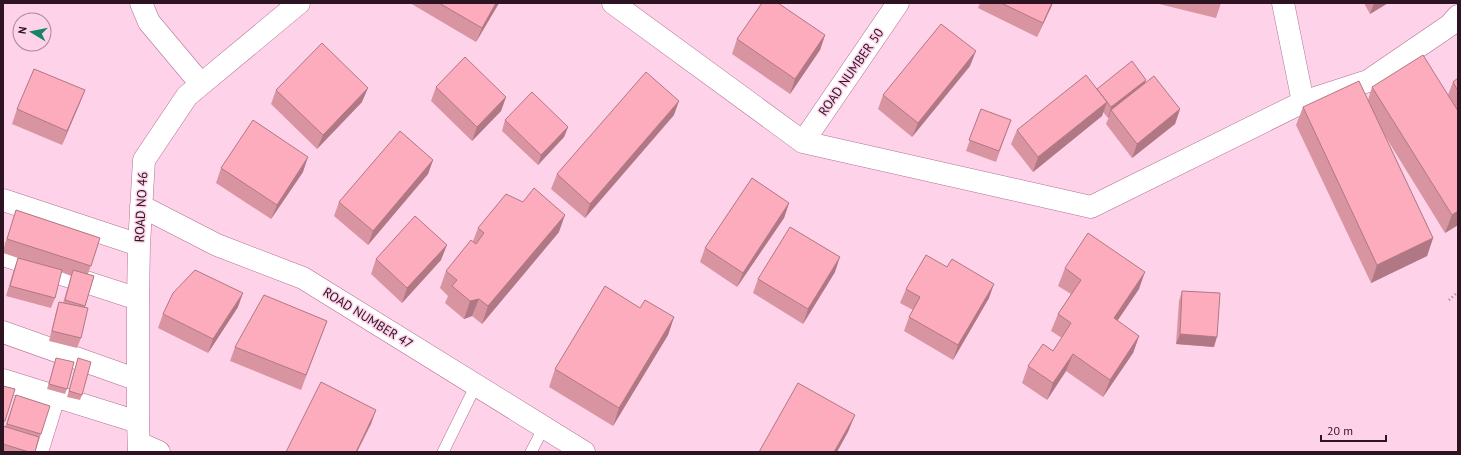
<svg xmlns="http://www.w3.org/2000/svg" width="1461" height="455" font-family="'PT Sans',sans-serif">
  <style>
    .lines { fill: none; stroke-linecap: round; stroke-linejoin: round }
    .service-casing { stroke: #b27094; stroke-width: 12 }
    .minor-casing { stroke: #b27094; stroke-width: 23 }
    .path { stroke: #9e7a8d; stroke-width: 2.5; stroke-dasharray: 1 3; stroke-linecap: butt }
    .service { stroke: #fff; stroke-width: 11 }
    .minor { stroke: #fff; stroke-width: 22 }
    .wall { fill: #d994a2 }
    .shaded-wall { fill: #b07884 }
    .building { fill: #fcacbc; stroke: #b07884 }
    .labels { text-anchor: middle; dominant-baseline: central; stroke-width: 3; stroke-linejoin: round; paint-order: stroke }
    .street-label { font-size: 13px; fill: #2e1423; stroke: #fed2e9 }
  </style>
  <rect width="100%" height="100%" fill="#fed2e9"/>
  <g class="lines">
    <!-- service casing -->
    <g class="service-casing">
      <path id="service" d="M443 452 476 385
        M531 452 544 427"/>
    </g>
    <!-- minor casing -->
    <g class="minor-casing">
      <path id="minor" d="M141 3 149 22 201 84
        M613 3 803 142 1091 207 1303 102 1368 81 1450 25 1458 16
        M1283 3 1303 102
        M803 142 898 3
        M3 200 139 245
        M141 206 217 245 303 278 584 452
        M3 255 138 299
        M3 332 138 380
        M3 380 138 422
        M139 443 159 452
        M37 452 54 397
        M139 452 138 422V299L139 245 144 160 187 96 299 3"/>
    </g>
    <!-- path -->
    <path class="path" d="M1449 300 1458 292"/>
    <!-- service -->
    <use href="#service" class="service"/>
    <!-- minor -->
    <use href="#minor" class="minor"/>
  </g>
  <!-- wall -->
  <path class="wall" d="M410 3H499L476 42Z
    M980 3H1053L1037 37 978 8Z
    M1155 3H1221L1216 18Z
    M1364 3H1388L1370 14Z
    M825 35 820 50 790 94 732 54 737 39Z
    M970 66 912 137 878 109 883 95Z
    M1458 78V225L1445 233 1382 131 1433 238 1427 256 1371 283 1296 125 1303 107 1368 100 1372 87 1448 95 1453 82Z
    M1145 83 1180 109 1175 124 1132 158 1106 124 1109 117 1108 118 1103 112 1102 116 1033 172 1011 144 1017 130 1097 89Z
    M436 87 506 97 501 111 472 141 431 101Z
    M85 90 79 105 62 145 12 124 17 109Z
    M276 90 362 102 317 149 271 104Z
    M981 109 1011 120 996 162 966 151Z
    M674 115 585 218 551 189 557 174Z
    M505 120 568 127 564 137 538 165 502 131Z
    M433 160 428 174 368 245 334 216 339 202Z
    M221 168 303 172 271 219 216 183Z
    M789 203 784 218 737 287 700 262 705 248Z
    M16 210 100 238 88 274 94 276 85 307 81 338 77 348 49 341 56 312 59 302 63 303 71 276 61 272 55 298 51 308 6 296 14 269 18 258 24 260 3 253V250Z
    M478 228 559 232 482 324 472 316 464 319 445 303 448 296 440 288 446 271 473 241Z
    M376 259 441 260 402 303 371 274Z
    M947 267 989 298 953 360 904 331 909 317 913 310 900 303 906 289Z
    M1065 268 1139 289 1117 321 1139 336 1133 353 1103 397 1066 371 1047 400 1022 383 1028 366 1053 351 1062 338 1051 331 1058 314 1071 294 1058 286Z
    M835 272 803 324 753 293 758 279Z
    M1182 291 1214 347 1176 344 1179 301Z
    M238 307 208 353 158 328 163 314Z
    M640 308 674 317 668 335 613 426 549 387 555 369Z
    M327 321 301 390 230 361 235 347Z
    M56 358 67 389 65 394 47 389Z
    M78 358 82 395 80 400 67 397Z
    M3 386 15 389 3 426 5 427 16 395 41 434 35 452H3Z"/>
  <!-- shaded-wall -->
  <path class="shaded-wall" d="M496 3H499L476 42 482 28Z
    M1052 3H1053L1037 37 1043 23Z
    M1374 3H1388L1370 14Z
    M825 35 820 50 790 94 795 79Z
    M976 51 970 66 912 137 918 123Z
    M1146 80 1143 90 1111 110 1109 117 1108 118 1111 107Z
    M368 88 362 102 317 149 323 135Z
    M85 90 79 105 62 145 67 131Z
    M506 97 501 111 472 141 477 127Z
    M679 101 674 115 585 218 590 204Z
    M1107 102 1102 116 1033 172 1038 157Z
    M1180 109 1175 124 1132 158 1137 144Z
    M568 127 564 137 538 165 541 155Z
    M308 157 303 172 271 219 277 205Z
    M433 160 428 174 368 245 373 231Z
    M789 203 784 218 737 287 743 273Z
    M1458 211V225L1445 233 1452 215Z
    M565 215 559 232 482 324 488 306Z
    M1433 238 1427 256 1371 283 1377 265Z
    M447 245 441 260 402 303 407 288Z
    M840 257 835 272 803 324 808 309Z
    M1145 272 1139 289 1107 336 1114 318Z
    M994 284 989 298 953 360 958 345Z
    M243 293 238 307 208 353 213 339Z
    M479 299 472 316 464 319 470 301Z
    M674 317 668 335 613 426 619 408Z
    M1180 334 1217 337 1214 347 1176 344Z
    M1139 336 1133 353 1103 397 1110 380Z
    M1073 354 1066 371 1047 400 1053 383Z
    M376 410 371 424 357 452H356Z
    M855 415 848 432 837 452H834Z"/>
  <!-- building -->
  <path class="building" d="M439 3H496L482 28Z
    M762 3H778L825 35 795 79 737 39Z
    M1001 3H1052L1043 23Z
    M941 24 976 51 918 123 883 95Z
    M322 43 368 88 323 135 276 90Z
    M1423 55 1458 111V211L1452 215 1372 87Z
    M465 57 506 97 477 127 436 87Z
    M1132 61 1146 80 1111 107 1097 89Z
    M34 69 85 90 67 131 17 109Z
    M646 72 679 101 590 204 557 174Z
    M1086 75 1107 102 1038 157 1017 130Z
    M1154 76 1180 109 1137 144 1111 110Z
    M1458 78V91L1453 82Z
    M1359 81 1433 238 1377 265 1303 107Z
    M532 92 568 127 541 155 505 120Z
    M981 109 1011 120 999 151 969 140Z
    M253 120 308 157 277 205 221 168Z
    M400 131 433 160 373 231 339 202Z
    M752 178 789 203 743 273 705 248Z
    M534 188 565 215 488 306 479 299 470 301 452 286 457 280 446 271 471 240 476 244 484 233 478 228 506 194 523 202Z
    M16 210 100 238 91 266 7 239Z
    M415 216 447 245 407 288 376 259Z
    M790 227 840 257 808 309 758 279Z
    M1088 233 1145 272 1114 318 1139 336 1110 380 1073 354 1053 383 1028 366 1043 344 1053 351 1071 323 1058 314 1081 280 1065 268Z
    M926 255 947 267 952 259 994 284 958 345 909 317 920 297 906 289Z
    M18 258 62 270 55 298 10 286Z
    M73 270 94 276 85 306 65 300Z
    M195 270 243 293 213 339 163 314 173 293Z
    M605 286 640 308 645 300 674 317 619 408 555 369Z
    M1182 291 1220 293 1217 337 1180 334Z
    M264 295 327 321 306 375 235 347Z
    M59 302 88 308 81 338 52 331Z
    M56 358 74 362 67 389 49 384Z
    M78 358 91 362 82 395 69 391Z
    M321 382 376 410 356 452H286Z
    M798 383 855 415 834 452H759Z
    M3 386 15 389 5 421H3Z
    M16 395 50 406 41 434 7 424Z
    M3 426 39 437 35 452H29L3 444Z"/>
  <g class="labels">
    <!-- street labels -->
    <g class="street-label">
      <text transform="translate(851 72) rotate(-55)">ROAD NUMBER 50</text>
      <text transform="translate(141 207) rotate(-87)">ROAD NO 46</text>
      <text transform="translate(368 318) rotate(32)">ROAD NUMBER 47</text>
    </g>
  </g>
  <!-- border -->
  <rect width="1461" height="455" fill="none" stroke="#2e1423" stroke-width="8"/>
  <!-- north arrow -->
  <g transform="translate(32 32) rotate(280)"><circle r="19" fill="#fed2e9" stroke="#ab869a"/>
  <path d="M0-3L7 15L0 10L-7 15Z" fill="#168563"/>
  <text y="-6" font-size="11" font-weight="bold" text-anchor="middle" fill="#2e1423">N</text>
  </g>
  <!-- scale -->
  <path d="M1321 435v6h65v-6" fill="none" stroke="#2e1423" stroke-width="2"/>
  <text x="1327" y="435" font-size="12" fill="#2e1423" stroke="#fed2e9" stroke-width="3" paint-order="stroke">20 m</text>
</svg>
